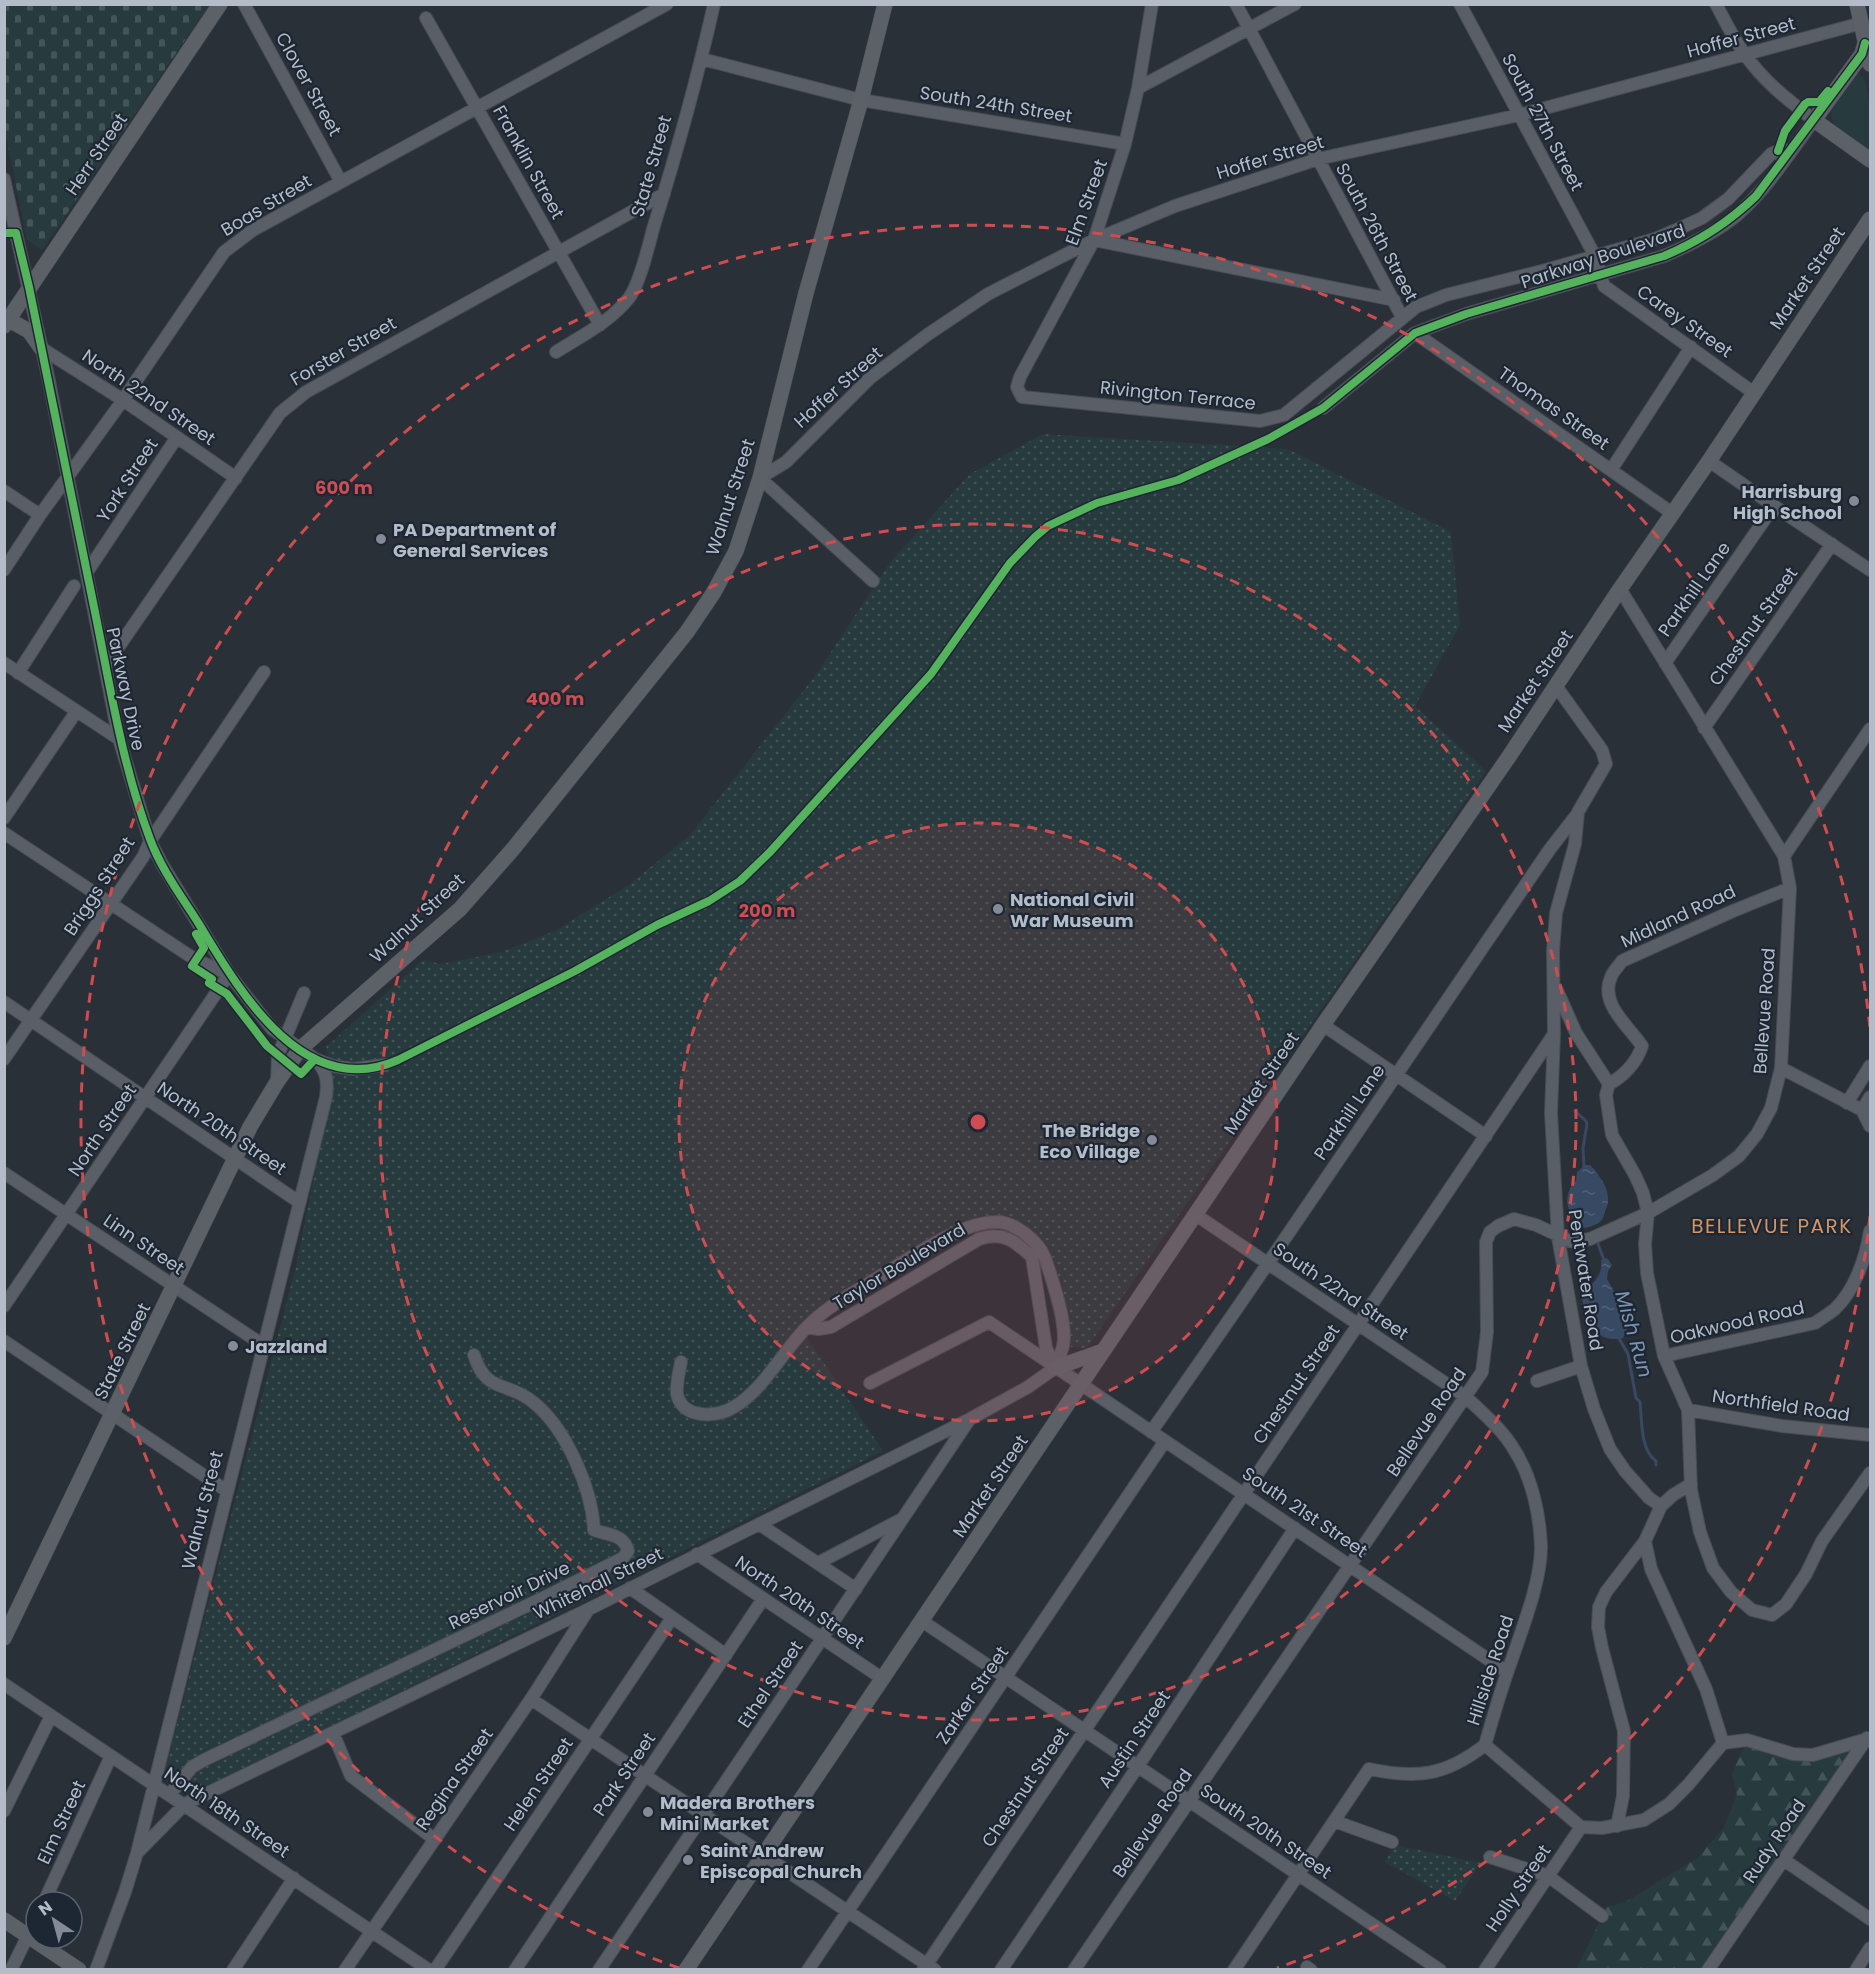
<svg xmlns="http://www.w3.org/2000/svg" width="1875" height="1974" font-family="Poppins,sans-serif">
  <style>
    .green { fill: #273a3e }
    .forest { fill: url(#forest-firs) }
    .cemetery { fill: url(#cemetery-stones) }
    .park { fill: url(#park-dots) }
    .water { fill: url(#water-ripples) }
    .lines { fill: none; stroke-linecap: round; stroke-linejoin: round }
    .stream { stroke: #384963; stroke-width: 3 }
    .minor-casing { stroke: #484c53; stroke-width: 14 }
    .major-casing { stroke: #484c55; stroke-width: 16 }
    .minor { stroke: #5a5e66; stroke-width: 12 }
    .major { stroke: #5c6168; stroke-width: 15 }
    .cycleway-casing { stroke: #1d2633; stroke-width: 11 }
    .cycleway { stroke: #56b35d; stroke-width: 8 }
    .ring { fill: none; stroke: #ce4d50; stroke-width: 3; stroke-dasharray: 10 8 }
    .poi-dot { fill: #848b96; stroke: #1d2633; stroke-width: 2 }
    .labels { text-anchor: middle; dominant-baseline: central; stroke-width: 4.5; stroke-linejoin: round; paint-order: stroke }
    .street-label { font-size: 18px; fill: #b4bcc9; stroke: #1d2633 }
    .poi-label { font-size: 18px; font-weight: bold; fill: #b4bcc9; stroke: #1d2633; text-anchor: start }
    .neighbourhood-label { font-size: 20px; letter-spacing: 1.5px; fill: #d59563; stroke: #1d2633 }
    .water-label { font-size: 20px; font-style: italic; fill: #7c92b1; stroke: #1d2633 }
    .centre { fill: #ce4d50; stroke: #1d2633; stroke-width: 3 }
    .ring-label { font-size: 18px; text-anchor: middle; font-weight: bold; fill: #ce4d50; stroke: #1d2633; stroke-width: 4.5; stroke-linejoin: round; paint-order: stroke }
  </style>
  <defs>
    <pattern id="forest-firs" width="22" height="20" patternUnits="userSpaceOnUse" patternTransform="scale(1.5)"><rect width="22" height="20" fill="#273a3e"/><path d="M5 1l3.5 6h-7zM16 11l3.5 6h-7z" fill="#445559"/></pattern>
    <pattern id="cemetery-stones" width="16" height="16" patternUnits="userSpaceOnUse" patternTransform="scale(1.5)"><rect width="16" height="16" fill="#273a3e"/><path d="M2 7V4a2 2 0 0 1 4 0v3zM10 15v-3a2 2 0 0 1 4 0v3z" fill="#445559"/></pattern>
    <pattern id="park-dots" width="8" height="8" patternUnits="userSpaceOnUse" patternTransform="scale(1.5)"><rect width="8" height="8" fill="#273a3e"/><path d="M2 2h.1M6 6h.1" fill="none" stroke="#445559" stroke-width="1.8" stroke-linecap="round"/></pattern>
    <pattern id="water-ripples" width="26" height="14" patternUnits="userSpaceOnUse" patternTransform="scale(1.5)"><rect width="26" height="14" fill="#384963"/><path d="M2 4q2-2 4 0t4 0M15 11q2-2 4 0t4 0" fill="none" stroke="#526178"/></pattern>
  </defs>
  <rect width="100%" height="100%" fill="#2a3038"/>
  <!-- green -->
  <path class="green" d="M1858 74 1865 79 1870 105V151C1855 141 1828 130 1831 107L1851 77Z"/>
  <!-- forest -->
  <path class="forest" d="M1867 1739 1705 1969 1576 1970 1602 1916 1594 1910 1625 1902 1696 1859 1723 1829 1737 1795 1732 1774 1747 1740 1793 1754Z"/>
  <!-- cemetery -->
  <path class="cemetery" d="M4 5H209L42 250 27 240 5 131Z"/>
  <!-- park -->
  <path class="park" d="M1043 434 1288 449 1451 532 1460 625 1415 706 1486 771 1087 1348 1071 1347 1054 1260 1043 1242 1027 1227 995 1217 977 1218 956 1225 931 1238 845 1289 804 1333 883 1451 207 1788 190 1795 163 1778 297 1262 333 1080 326 1047 423 960 441 964 502 952 557 930 630 884 690 835 815 676 891 561 970 474Z
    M1395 1845 1481 1863 1455 1901 1385 1862Z"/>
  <!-- water -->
  <path class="water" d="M1585 1165H1590C1601 1176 1613 1194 1606 1209 1604 1214 1604 1218 1600 1222 1596 1225 1591 1226 1586 1228 1568 1221 1560 1195 1576 1181L1577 1172Z
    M1607 1258 1612 1265 1608 1271 1607 1279 1619 1300 1627 1329 1623 1338C1595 1344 1586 1321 1582 1298 1591 1281 1603 1279 1601 1260Z"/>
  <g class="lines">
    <!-- stream -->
    <path class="stream" d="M1575 1111 1586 1121 1587 1124 1583 1148 1584 1167
      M1598 1244 1604 1260
      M1617 1335 1628 1354 1636 1398 1640 1402C1642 1419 1640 1450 1656 1461V1465"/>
    <!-- minor casing -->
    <g class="minor-casing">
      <path id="minor" d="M244 4 341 182
        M1152 4 1138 88 1125 144 1094 240 1020 377 1017 387 1022 397 1260 421 1284 415 1416 307 1446 295 1542 271 1655 239 1676 230 1702 218 1728 199 1771 154 1778 151 1791 150
        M1236 4 1402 317
        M1460 4 1595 256 1604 286 1754 393
        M426 18 600 325
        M702 59 861 100 1125 144
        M1138 88 1295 4
        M4 179 49 381 119 739 150 841 163 866 229 974 272 1029 315 1059 333 1066 353 1069 384 1065
        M1094 240 1394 300
        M1415 333 1672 513
        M41 348 123 400 236 478
        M556 352C581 336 610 322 629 298 640 283 648 248 653 229 676 155 697 80 714 4
        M1323 408 1415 333 1466 314 1664 256C1690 245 1715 233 1737 215 1767 189 1790 152 1814 120 1789 101 1762 80 1744 53 1733 38 1725 21 1716 4
        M1709 461 1774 506 1870 570
        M1611 470 1691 347
        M4 491 40 515
        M4 570 40 515 123 400 224 252 253 230 667 4
        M87 572 177 437
        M873 581 760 478 786 462 870 378 927 335 988 294 1094 240 1175 206 1318 159 1519 115 1862 23
        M4 663 119 739
        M1665 663 1774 506
        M106 665 280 413 306 392 664 194
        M18 673 74 586
        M1556 686 1602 750 1606 764 1578 812 1575 844 1556 913 1553 951 1554 1034 1551 1113 1558 1237 1581 1366 1594 1409 1610 1449 1625 1471 1649 1498 1661 1506
        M1704 728 1832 544
        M4 818 76 712
        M4 833 196 960 229 974
        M1784 856 1870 729
        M1556 988 1576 1033 1609 1084 1606 1095 1612 1135 1635 1175 1643 1193 1648 1213 1645 1244 1647 1273 1664 1356 1688 1410 1691 1490 1700 1532 1713 1568 1731 1592 1752 1610 1772 1615 1786 1604 1806 1574 1822 1541 1870 1473
        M4 1002 299 1202
        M1323 1025 1486 1136
        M4 1059 143 857 150 841 264 672
        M1781 1068 1862 1110 1870 1126
        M277 1082 278 1055 304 993
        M1609 1084C1624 1076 1637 1062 1642 1046 1629 1026 1599 1004 1611 977 1613 971 1619 966 1622 961L1733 911 1790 888
        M1847 1103 1870 1066
        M1862 1110 1870 1097
        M4 1173 263 1345
        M1196 1215 1466 1397C1483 1413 1503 1430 1515 1451 1532 1478 1540 1515 1541 1547 1541 1582 1522 1629 1511 1662 1501 1689 1493 1717 1485 1745
        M4 1306 229 974
        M807 1327 818 1329 831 1327 979 1239C1003 1231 1015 1241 1032 1257L1046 1348 1055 1367
        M4 1341 227 1491
        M1664 1356 1815 1323C1822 1318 1829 1314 1835 1309 1855 1290 1866 1257 1870 1231
        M681 1362C679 1372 676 1384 677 1394 682 1419 717 1418 734 1407 764 1389 783 1351 807 1327 828 1305 857 1291 882 1275 912 1257 961 1222 996 1222 1014 1221 1039 1242 1045 1258 1052 1279 1068 1325 1063 1346 1061 1354 1058 1361 1055 1368
        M1537 1381 1581 1366
        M870 1383 989 1322 1507 1672
        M1688 1410 1782 1426 1870 1435
        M1151 1432C1287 1239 1417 1043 1550 849L1578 813
        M759 1524 856 1589
        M1645 1541 1651 1569 1706 1689 1723 1743
        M697 1554 883 1679
        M818 1563 902 1519
        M630 1588 726 1655
        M922 1621 1440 1970
        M4 1684 429 1970
        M531 1699 935 1970
        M333 1733 351 1776 434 1839
        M1485 1745 1581 1827 1602 1828 1644 1820 1669 1804 1688 1785 1723 1743 1747 1740 1793 1754 1813 1755 1867 1739 1870 1741
        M170 1794 192 1767 204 1760 541 1599 623 1558 628 1551C624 1534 608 1535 594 1530 592 1489 566 1428 533 1402 508 1381 486 1394 474 1355
        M4 1811 51 1716
        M1334 1821 1392 1842
        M1617 1826 1623 1796 1624 1731 1602 1648 1598 1627 1599 1607 1606 1592 1645 1541 1661 1506 1673 1495 1691 1484
        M137 1853 185 1804 589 1609 970 1419 1028 1387 1055 1368
        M1490 1857 1548 1876 1602 1916
        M1784 1860 1870 1919
        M44 1902 111 1756
        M1307 1967 1311 1970
        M11 1970 36 1919
        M96 1970 125 1892 137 1853 326 1097C328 1081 327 1072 316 1060
        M233 1970 294 1878
        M345 1970 531 1699 588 1610
        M435 1970 672 1618
        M515 1970 763 1599
        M599 1970 969 1420
        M808 1970 1165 1441
        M923 1970 1554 1034
        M1001 1970 1138 1766 1295 1528
        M1074 1970 1482 1372 1487 1332 1486 1242 1490 1232 1498 1226 1514 1219 1536 1225 1568 1240 1574 1242 1590 1239 1648 1213 1713 1175 1739 1156 1757 1134 1771 1108 1781 1068 1790 888 1784 856 1620 589
        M1234 1970 1369 1769C1417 1779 1445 1776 1485 1745
        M1485 1970 1581 1827
        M1708 1970 1867 1738
        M1856 1970 1870 1948"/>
    </g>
    <!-- major casing -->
    <g class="major-casing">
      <path id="major" d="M1857 4 1870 64
        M1865 43 1862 54 1814 120 1870 160
        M9 320 29 331 41 348
        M4 326 220 4
        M1055 1368 1103 1351
        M4 1638 250 1127 277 1082 300 1049 460 909 513 849 687 632 714 592 736 551 760 478 806 293 861 100 885 4
        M4 1920 79 1970
        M686 1970 1323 1025 1508 758 1620 589 1709 461 1870 219"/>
    </g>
    <!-- minor -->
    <use href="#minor" class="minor"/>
    <!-- major -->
    <use href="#major" class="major"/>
    <!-- cycleway casing -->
    <g class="cycleway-casing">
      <path id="cycleway" d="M1778 151 1785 131 1805 104 1808 102H1819L1828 91
        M7 233H16L29 287C51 397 73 507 96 617 111 692 123 767 150 839 161 869 182 897 199 924 239 990 303 1102 398 1060L575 971 657 925 709 901 740 881 770 852 931 674 1010 563 1035 537 1048 526 1097 503 1178 480 1268 439 1323 408 1415 333 1466 314 1664 256C1700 241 1728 223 1756 196L1853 66 1862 54 1865 43
        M196 934 204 948 192 966 212 979 209 983 227 994 267 1046 301 1074 315 1059"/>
    </g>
    <!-- cycleway -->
    <use href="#cycleway" class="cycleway"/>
  </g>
  <!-- distance rings -->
  <circle cx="978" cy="1122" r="299" fill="#ce4d50" fill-opacity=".12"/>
  <g class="ring">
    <circle cx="978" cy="1122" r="299"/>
    <circle cx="978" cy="1122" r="598"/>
    <path d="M1870 1216A897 897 0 0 1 1277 1968M679 1968A897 897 0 1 1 1870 1028"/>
  </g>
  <!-- markers -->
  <g class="poi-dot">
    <circle cx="1854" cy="501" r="6"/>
    <circle cx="381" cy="539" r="6"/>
    <circle cx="998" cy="909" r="6"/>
    <circle cx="1152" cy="1140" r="6"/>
    <circle cx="233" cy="1346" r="6"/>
    <circle cx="648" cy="1812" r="6"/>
    <circle cx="688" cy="1860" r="6"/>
  </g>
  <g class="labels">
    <!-- street labels -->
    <g class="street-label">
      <text transform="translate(1741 37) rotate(-15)">Hoffer Street</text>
      <text transform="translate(309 84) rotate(61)">Clover Street</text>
      <text transform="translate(996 104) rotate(9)">South 24th Street</text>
      <text transform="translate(1543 122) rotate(62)">South 27th Street</text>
      <text transform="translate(96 154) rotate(-56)">Herr Street</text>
      <text transform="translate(1270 157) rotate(-17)">Hoffer Street</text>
      <text transform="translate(529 162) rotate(61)">Franklin Street</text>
      <text transform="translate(651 166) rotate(-74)">State Street</text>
      <text transform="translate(1086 202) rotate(-70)">Elm Street</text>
      <text transform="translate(266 205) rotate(-31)">Boas Street</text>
      <text transform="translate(1377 232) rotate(62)">South 26th Street</text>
      <text transform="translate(1603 256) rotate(-18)">Parkway Boulevard</text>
      <text transform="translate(1807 278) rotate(-56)">Market Street</text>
      <text transform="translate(1685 321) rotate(35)">Carey Street</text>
      <text transform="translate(343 351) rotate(-30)">Forster Street</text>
      <text transform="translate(838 387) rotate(-42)">Hoffer Street</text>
      <text transform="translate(1178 395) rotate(6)">Rivington Terrace</text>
      <text transform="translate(149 397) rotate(34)">North 22nd Street</text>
      <text transform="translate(1554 408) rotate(35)">Thomas Street</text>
      <text transform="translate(127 480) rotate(-57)">York Street</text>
      <text transform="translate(730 497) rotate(-72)">Walnut Street</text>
      <text transform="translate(1694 589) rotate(-55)">Parkhill Lane</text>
      <text transform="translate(1753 626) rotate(-55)">Chestnut Street</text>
      <text transform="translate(1535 681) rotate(-56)">Market Street</text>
      <text transform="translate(126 689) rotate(78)">Parkway Drive</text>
      <text transform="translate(99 886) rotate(-57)">Briggs Street</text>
      <text transform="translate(1678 916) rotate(-25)">Midland Road</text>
      <text transform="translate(417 918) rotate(-43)">Walnut Street</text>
      <text transform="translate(1764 1011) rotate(-86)">Bellevue Road</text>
      <text transform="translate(1261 1083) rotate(-56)">Market Street</text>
      <text transform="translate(1349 1112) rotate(-56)">Parkhill Lane</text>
      <text transform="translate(222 1128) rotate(34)">North 20th Street</text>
      <text transform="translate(102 1130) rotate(-56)">North Street</text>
      <text transform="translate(144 1244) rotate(34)">Linn Street</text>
      <text transform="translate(899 1266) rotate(-31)">Taylor Boulevard</text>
      <text transform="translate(1586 1280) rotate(81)">Pentwater Road</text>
      <text transform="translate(1341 1291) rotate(34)">South 22nd Street</text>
      <text transform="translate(1737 1322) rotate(-13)">Oakwood Road</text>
      <text transform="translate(122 1351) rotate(-64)">State Street</text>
      <text transform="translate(1296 1384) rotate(-56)">Chestnut Street</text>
      <text transform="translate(1781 1405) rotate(8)">Northfield Road</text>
      <text transform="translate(1426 1422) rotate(-56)">Bellevue Road</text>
      <text transform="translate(990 1486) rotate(-56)">Market Street</text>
      <text transform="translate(202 1510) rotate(-76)">Walnut Street</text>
      <text transform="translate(1305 1512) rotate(34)">South 21st Street</text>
      <text transform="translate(598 1583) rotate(-26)">Whitehall Street</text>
      <text transform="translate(509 1595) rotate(-26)">Reservoir Drive</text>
      <text transform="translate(800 1602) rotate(34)">North 20th Street</text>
      <text transform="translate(1490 1670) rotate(-72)">Hillside Road</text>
      <text transform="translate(770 1684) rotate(-56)">Ethel Street</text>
      <text transform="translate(972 1695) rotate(-56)">Zarker Street</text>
      <text transform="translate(1134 1739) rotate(-56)">Austin Street</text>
      <text transform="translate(624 1774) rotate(-56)">Park Street</text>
      <text transform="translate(454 1779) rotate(-55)">Regina Street</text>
      <text transform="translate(538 1784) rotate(-56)">Helen Street</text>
      <text transform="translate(1025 1787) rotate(-56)">Chestnut Street</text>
      <text transform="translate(227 1812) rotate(34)">North 18th Street</text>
      <text transform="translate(61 1822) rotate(-65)">Elm Street</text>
      <text transform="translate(1152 1823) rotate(-56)">Bellevue Road</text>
      <text transform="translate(1266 1831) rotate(34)">South 20th Street</text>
      <text transform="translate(1774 1841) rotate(-56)">Rudy Road</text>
      <text transform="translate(1518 1888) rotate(-56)">Holly Street</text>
    </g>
    <!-- poi labels -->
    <g class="poi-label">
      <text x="1842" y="491" text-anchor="end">Harrisburg<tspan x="1842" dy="21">High School</tspan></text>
      <text x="393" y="529">PA Department of<tspan x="393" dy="21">General Services</tspan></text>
      <text x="1010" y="899">National Civil<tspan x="1010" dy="21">War Museum</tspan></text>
      <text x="1140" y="1130" text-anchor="end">The Bridge<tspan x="1140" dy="21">Eco Village</tspan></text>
      <text x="245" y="1346">Jazzland</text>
      <text x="660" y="1802">Madera Brothers<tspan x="660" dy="21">Mini Market</tspan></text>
      <text x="700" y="1850">Saint Andrew<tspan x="700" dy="21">Episcopal Church</tspan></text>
    </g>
    <!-- neighbourhood labels -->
    <g class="neighbourhood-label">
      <text x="1772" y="1226">BELLEVUE PARK</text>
    </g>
    <!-- water labels -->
    <g class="water-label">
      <text transform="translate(1634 1334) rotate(74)">Mish Run</text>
    </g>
  </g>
  <circle cx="978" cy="1122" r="9" class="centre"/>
  <g class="ring-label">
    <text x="344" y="494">600 m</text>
    <text x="555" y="705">400 m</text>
    <text x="767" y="917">200 m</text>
  </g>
  <!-- border -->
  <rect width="1875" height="1974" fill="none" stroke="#b4bcc9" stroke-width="12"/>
  <!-- north arrow -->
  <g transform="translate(54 1920) rotate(324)"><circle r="28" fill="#1d2633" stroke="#59626f" stroke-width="1.5"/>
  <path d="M0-4.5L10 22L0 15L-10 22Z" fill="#848b96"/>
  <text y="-9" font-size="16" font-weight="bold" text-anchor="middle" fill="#b4bcc9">N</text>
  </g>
</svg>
